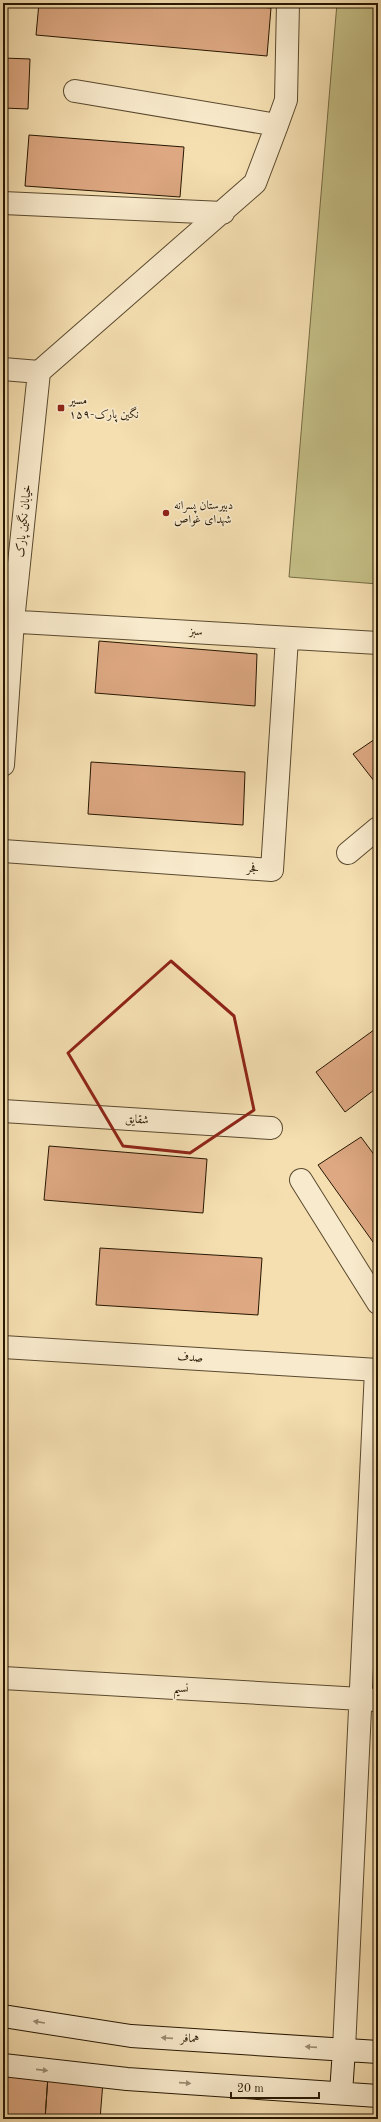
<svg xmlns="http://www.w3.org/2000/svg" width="381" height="2122" font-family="'Old Standard TT',Amiri,serif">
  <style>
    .green { fill: #c4bf86; stroke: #766b44 }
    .building { fill: #dda882; stroke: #271702 }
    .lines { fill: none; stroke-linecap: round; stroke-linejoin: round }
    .street-casing { stroke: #5a492e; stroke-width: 24 }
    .secondary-casing { stroke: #271702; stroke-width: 24 }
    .street { stroke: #f8eacc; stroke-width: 22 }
    .secondary { stroke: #f8eacc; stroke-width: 22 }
    .oneway { fill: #9a8b71 }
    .marked { fill: none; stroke: #8f2418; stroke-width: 3; stroke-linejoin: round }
    .poi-dot { fill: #8f2418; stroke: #f8eacc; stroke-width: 1.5 }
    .labels { text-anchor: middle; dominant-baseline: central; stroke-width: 3.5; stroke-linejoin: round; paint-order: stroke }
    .poi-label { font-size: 12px; fill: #271702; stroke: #f8eacc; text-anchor: start }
    .street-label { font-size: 12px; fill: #271702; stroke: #f8eacc }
  </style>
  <rect width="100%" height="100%" fill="#f5dfb1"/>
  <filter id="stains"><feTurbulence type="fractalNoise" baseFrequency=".005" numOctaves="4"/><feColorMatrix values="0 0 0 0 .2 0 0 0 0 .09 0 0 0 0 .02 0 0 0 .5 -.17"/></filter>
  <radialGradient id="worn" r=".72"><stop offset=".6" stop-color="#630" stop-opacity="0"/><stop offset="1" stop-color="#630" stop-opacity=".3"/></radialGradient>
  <!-- green -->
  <path class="green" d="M337 3H378V584L289 577Z"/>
  <!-- building -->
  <path class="building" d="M39 3H216L271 8 267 56 36 35Z
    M3 58 30 59 28 109 3 108Z
    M29 135 184 147 180 197 25 186Z
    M99 641 257 654 255 706 95 693Z
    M378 737V786L353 754Z
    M91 762 245 772 243 825 88 814Z
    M378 1027V1087L345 1112 316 1072Z
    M361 1137 378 1160V1249L318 1165Z
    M49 1146 207 1159 203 1213 44 1200Z
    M100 1248 262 1258 258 1315 96 1305Z
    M12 2073 48 2076 45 2119H3V2079Z
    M48 2076 103 2082 100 2119H45Z"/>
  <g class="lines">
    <!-- street casing -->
    <g class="street-casing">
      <path id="street" d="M277 125 286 100 288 3
        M3 203 223 213
        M3 369 39 372 255 183 277 125 75 91
        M3 621 378 643
        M3 765 13 621 39 372
        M3 851 272 870 287 638
        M348 853 378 828
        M3 1111 271 1128
        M301 1180 378 1303
        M3 1347 378 1370
        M3 1678 378 1700
        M344 2049 376 1370"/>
    </g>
    <!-- secondary casing -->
    <g class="secondary-casing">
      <path id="secondary" d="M3 2016 131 2036 378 2052
        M3 2065 127 2079 378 2096
        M341 2093 344 2049"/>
    </g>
    <!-- street -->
    <use href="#street" class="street"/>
    <!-- secondary -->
    <use href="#secondary" class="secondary"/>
  </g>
  <!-- one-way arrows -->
  <defs><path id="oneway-solid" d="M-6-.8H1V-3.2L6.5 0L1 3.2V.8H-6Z"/></defs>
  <g class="oneway">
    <use href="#oneway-solid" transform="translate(39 2022) rotate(-171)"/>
    <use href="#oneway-solid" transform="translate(167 2038) rotate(-176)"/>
    <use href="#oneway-solid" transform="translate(311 2047) rotate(-176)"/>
    <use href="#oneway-solid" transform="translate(42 2070) rotate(6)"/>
    <use href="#oneway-solid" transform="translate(185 2083) rotate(4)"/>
  </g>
  <!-- marked area -->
  <path class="marked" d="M171 961 234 1016 254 1110 190 1153 123 1146 68 1053Z"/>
  <!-- markers -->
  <g class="poi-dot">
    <rect x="57" y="404" width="8" height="8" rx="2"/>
    <circle cx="166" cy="513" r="4"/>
  </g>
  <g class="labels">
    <!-- poi labels -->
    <g class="poi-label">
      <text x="69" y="401">مسیر<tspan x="69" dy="14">۱۵۹-نگین پارک</tspan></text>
      <text x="174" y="506">دبیرستان پسرانه<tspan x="174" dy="14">شهدای غواص</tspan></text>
    </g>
    <!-- street labels -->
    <g class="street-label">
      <text transform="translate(24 521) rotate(-84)">خیابان نگین پارک</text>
      <text transform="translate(196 632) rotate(3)">سبز</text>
      <text transform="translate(253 869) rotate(4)">فجر</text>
      <text transform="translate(137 1120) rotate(4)">شقایق</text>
      <text transform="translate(190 1358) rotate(3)">صدف</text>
      <text transform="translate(181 1689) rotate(3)">نسیم</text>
      <text transform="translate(190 2039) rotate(4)">همافر</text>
    </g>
  </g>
  <!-- margin -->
  <rect width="381" height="2122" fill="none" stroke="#f5dfb1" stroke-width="16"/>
  <rect x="4" y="4" width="373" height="2114" fill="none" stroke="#271702" stroke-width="2"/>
  <rect x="8" y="8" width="365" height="2106" fill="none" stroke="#271702"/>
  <!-- scale -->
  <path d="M231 2092v6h88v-6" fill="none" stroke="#271702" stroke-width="2"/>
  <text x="237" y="2092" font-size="12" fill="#271702" stroke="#f8eacc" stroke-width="3" paint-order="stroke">20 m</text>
  <rect width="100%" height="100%" filter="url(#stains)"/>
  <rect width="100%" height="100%" fill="url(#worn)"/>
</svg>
